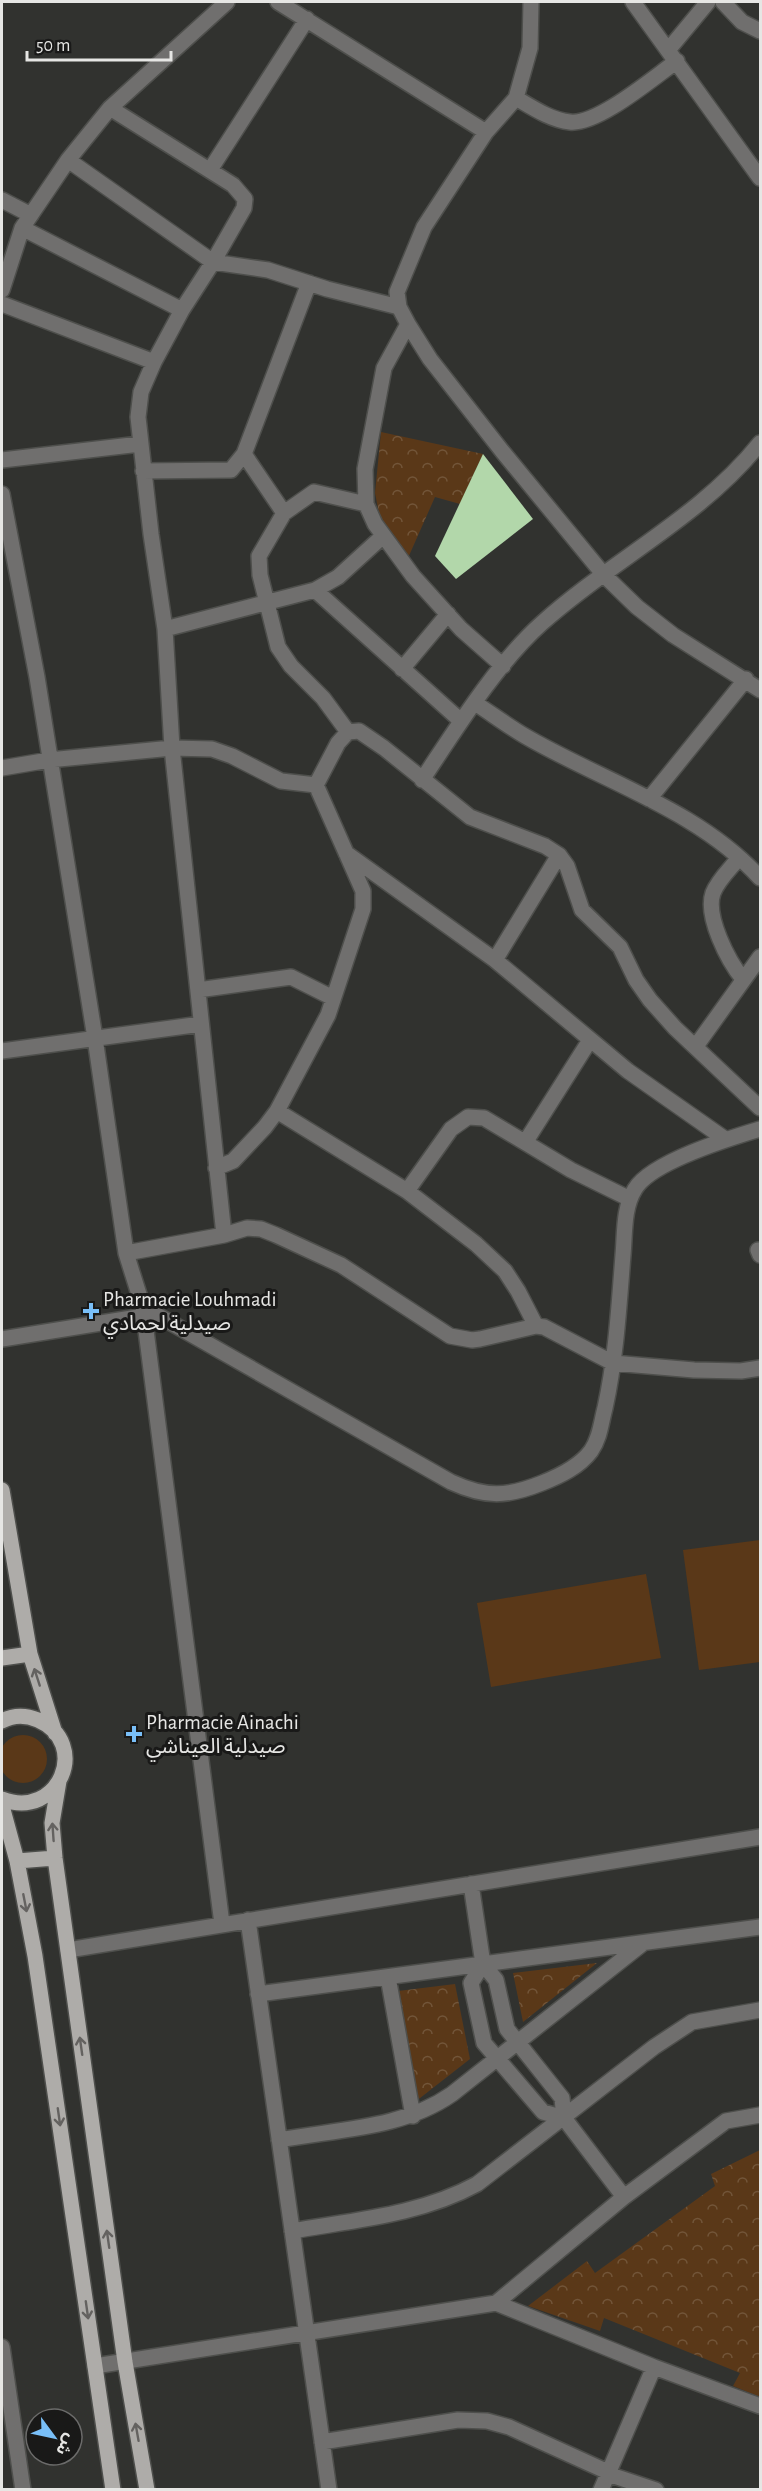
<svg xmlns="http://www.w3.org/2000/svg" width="762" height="2491" font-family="'Alegreya Sans','Noto Sans Arabic',sans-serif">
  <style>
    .grass { fill: #5a3818 }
    .park { fill: url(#park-crowns) }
    .building { fill: #b2d7aa }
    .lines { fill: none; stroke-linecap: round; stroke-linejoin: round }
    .minor-casing { stroke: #4e4f4c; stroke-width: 18 }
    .major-casing { stroke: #4e4f4c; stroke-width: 18 }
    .minor { stroke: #706f6e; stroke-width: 15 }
    .major { stroke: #aeaca9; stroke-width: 15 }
    .oneway { stroke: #646260 }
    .poi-dot { fill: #79bff8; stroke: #191918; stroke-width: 2 }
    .labels { text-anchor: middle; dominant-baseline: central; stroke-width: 6; stroke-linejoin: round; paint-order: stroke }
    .poi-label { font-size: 21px; fill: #e6e6e4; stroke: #191918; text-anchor: start }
  </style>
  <defs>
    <pattern id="park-crowns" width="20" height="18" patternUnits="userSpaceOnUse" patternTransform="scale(1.5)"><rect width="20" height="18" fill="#5a3818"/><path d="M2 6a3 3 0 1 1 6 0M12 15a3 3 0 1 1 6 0" fill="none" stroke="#725539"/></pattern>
  </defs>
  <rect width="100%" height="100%" fill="#31322f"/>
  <!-- grass -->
  <path class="grass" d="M760 1540V1662L699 1670 683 1550Z
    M646 1574 661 1658 491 1687 477 1603Z
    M-1 1759a24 24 0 1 1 48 0a24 24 0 1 1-48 0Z"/>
  <!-- park -->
  <path class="park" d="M381 432 483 454 460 504 435 497 408 558 380 518 375 493Z
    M597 1963 523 2022 513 1973Z
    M455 1984 470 2059 415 2102 398 1991Z
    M760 2150V2397L733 2386 740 2373 604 2318 600 2331 528 2306 587 2261 595 2273 715 2186 711 2174Z"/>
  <!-- building -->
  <path class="building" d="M483 454 533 519 456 579 435 556Z"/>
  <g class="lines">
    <!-- minor casing -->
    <g class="minor-casing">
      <path id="minor" d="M278 2 486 132
        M531 2 530 48 516 98 486 132 424 227 397 292 399 307 408 324 430 359 502 451 604 575 637 607 673 635 760 690
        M633 2 760 178
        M723 2 742 22 760 31
        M669 49 708 2
        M516 98C533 108 551 120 570 122 598 125 654 77 677 61
        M68 160 213 262 244 208 245 199 233 185 110 108
        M210 170 307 19
        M2 200 31 215
        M22 228 182 310
        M2 290 22 228 68 160 110 108 227 2
        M2 304 154 362
        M408 324 384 368 365 469 366 504 375 524 413 576 461 629 503 666
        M244 454 284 513
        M2 460 140 444
        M143 471 231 470 244 454 309 283
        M2 494 37 677 95 1038 126 1253 143 1307 222 1924
        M315 590 461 721
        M165 629 315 590 338 577 383 536
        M402 669 448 614
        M475 703C492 714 508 726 525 736 602 781 699 810 760 878
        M348 732 323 698 291 666 278 647 260 575 259 556 284 513 314 492 366 504
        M2 768 49 760 172 748 212 749 232 756 281 781 316 785 338 743 348 732 359 731 384 748 470 817 545 846 559 855 567 866 582 910 620 947 636 980 650 1000 675 1028 760 1108
        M422 780C456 729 497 663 542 623 612 560 701 517 760 443
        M649 799 746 679
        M346 853 495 960 628 1071 725 1139
        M738 859C730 869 718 880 713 893 705 916 728 961 743 979
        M495 960 559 855
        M198 990 291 977 333 998
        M696 1046 760 957
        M2 1051 201 1024
        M277 1111 407 1191 476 1244 505 1271 518 1291 536 1326
        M526 1141 590 1040
        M216 1168 233 1161 265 1127 277 1111 328 1015 363 909V891L316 785
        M407 1191 451 1129 468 1117 484 1118 571 1170 630 1199
        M224 1235 247 1228 261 1229 276 1235 341 1265 450 1336 472 1340 480 1339 536 1326 544 1327 613 1363 694 1370 741 1371 760 1368
        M758 1250 760 1255
        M126 1253 224 1235 172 748 165 629 151 534 138 417 141 392 154 362 182 310 213 262 268 270 327 289 399 307
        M143 1307 451 1482C486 1498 507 1497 542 1483 560 1476 579 1467 591 1451 600 1438 601 1423 605 1408 616 1358 619 1306 623 1255 625 1234 623 1208 635 1189 651 1162 730 1138 760 1129
        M2 1339 144 1316
        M471 1884 483 1964 496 1980 507 2029 562 2098 564 2118
        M248 1920 329 2490
        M68 1950 760 1837
        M483 1964 471 1983 484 2043 543 2112 564 2118 624 2197
        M388 1977 413 2116
        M258 1994 760 1927
        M279 2140C338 2129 402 2129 452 2094L642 1944
        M292 2231C355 2220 420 2215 477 2184L654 2047 692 2022 760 2010
        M496 2303 654 2367 760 2406
        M2 2347 23 2490
        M95 2366 496 2303 624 2197 726 2121 760 2115
        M322 2442 458 2420 487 2421 509 2427 608 2472
        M608 2474 656 2490
        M601 2490 654 2367"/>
    </g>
    <!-- major casing -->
    <g class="major-casing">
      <path id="major" d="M2 1490 30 1654 55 1733
        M2 1658 30 1654
        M2 1721C13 1715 26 1715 38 1720 91 1743 59 1821 2 1799
        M59 1781 52 1823 55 1858 125 2362 147 2490
        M2 1806 17 1861 35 1956 113 2490
        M17 1861 55 1858"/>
    </g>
    <!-- minor -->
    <use href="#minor" class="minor"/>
    <!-- major -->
    <use href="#major" class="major"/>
  </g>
  <!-- one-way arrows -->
  <defs><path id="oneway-shaft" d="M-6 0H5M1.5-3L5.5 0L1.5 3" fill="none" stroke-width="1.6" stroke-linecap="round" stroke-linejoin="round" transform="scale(1.5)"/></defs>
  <g class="oneway">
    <use href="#oneway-shaft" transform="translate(37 1677) rotate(-108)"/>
    <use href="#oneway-shaft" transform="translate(53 1832) rotate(-94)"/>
    <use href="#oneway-shaft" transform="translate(25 1903) rotate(79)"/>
    <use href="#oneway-shaft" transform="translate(81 2046) rotate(-98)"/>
    <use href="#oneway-shaft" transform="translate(59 2117) rotate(82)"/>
    <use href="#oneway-shaft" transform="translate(108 2239) rotate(-98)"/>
    <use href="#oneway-shaft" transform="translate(87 2310) rotate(82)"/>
    <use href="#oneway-shaft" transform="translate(137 2432) rotate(-100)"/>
  </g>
  <!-- markers -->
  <g class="poi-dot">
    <path d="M88 1302h6v6h6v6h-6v6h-6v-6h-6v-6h6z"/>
    <path d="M131 1725h6v6h6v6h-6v6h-6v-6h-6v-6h6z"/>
  </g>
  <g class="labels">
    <!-- poi labels -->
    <g class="poi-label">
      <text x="103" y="1299">Pharmacie Louhmadi<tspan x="103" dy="24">صيدلية لحمادي</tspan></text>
      <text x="146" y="1722">Pharmacie Ainachi<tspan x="146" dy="24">صيدلية العيناشي</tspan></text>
    </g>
  </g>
  <!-- border -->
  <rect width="762" height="2491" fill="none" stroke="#e6e6e4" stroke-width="6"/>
  <!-- north arrow -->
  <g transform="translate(54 2437) rotate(123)"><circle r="28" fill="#191918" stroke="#6b6b6a" stroke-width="1.5"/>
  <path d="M0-4.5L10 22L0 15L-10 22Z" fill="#79bff8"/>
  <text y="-9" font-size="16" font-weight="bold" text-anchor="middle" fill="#e6e6e4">ش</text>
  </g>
  <!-- scale -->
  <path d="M27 51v9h144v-9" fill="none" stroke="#e6e6e4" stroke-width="3"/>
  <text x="36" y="51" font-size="18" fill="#e6e6e4" stroke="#191918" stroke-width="4.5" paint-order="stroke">50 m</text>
</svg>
